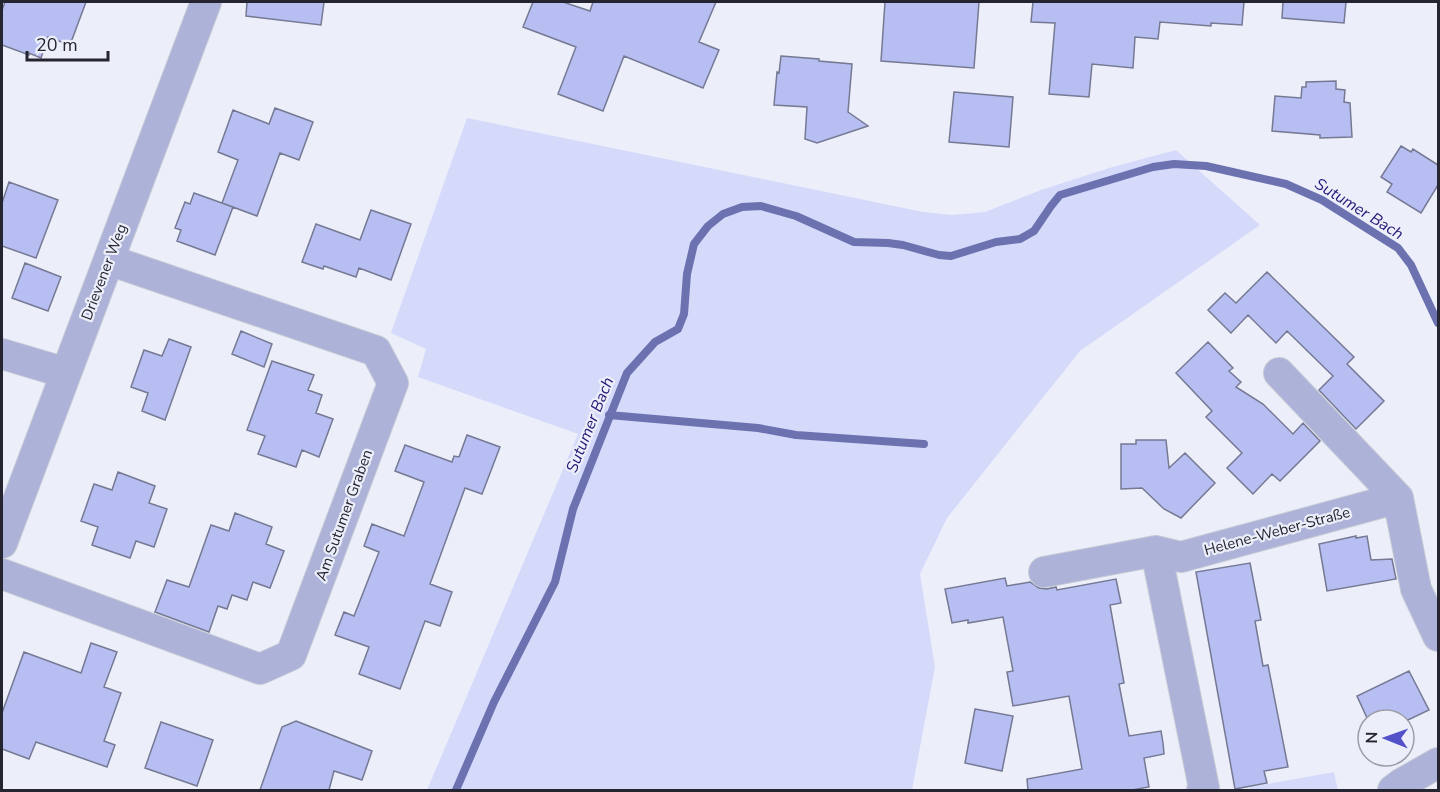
<svg xmlns="http://www.w3.org/2000/svg" width="1440" height="792" font-family="'Nunito Sans',sans-serif">
  <style>
    .green { fill: #d5dafb }
    .lines { fill: none; stroke-linecap: round; stroke-linejoin: round }
    .stream { stroke: #6c72b0; stroke-width: 8 }
    .building { fill: #b7bef2; stroke: #757993; stroke-width: 1.5 }
    .street-casing { stroke: #c8cbd6; stroke-width: 32 }
    .street { stroke: #acb2d8; stroke-width: 30 }
    .labels { text-anchor: middle; dominant-baseline: central; stroke-width: 4.5; stroke-linejoin: round; paint-order: stroke }
    .street-label { font-size: 15px; fill: #242530; stroke: #eceffa }
    .water-label { font-size: 16px; font-style: italic; fill: #241777; stroke: #eceffa }
  </style>
  <rect width="100%" height="100%" fill="#eceffa"/>
  <!-- green -->
  <path class="green" d="M467 118 923 212 952 215 985 212 1041 190 1109 168 1176 150 1260 225 1080 351 947 518 920 574 935 667 912 790H427L578 434 418 377 426 349 391 333Z
    M1334 772 1338 790H1247L1251 787Z"/>
  <g class="lines">
    <!-- stream -->
    <path class="stream" d="M609 415 758 428 796 435 924 444
      M456 790 494 702 555 582 573 509 627 373 655 342 678 329 684 314 687 274 694 244 708 226 723 214 742 207 761 206 796 216 854 242 888 243 903 245 939 255 951 256 996 242 1020 239 1034 231 1051 206 1060 195 1153 167 1174 164 1206 166 1286 184 1322 200 1398 248 1411 265 1438 323"/>
  </g>
  <!-- building -->
  <path class="building" d="M5 2H86L70 45 48 37 41 58 29 53V55L2 45V10Z
    M247 2H324L321 25 246 16Z
    M533 2H563L590 11 593 2H716L699 42 719 50 703 88 624 56 603 111 558 94 576 47 523 27Z
    M885 2H979L974 68 881 61Z
    M1033 2H1244L1242 25 1211 23V26L1160 22 1158 39 1135 37 1133 68 1092 64 1089 97 1049 94 1055 23 1031 22Z
    M1283 2H1346L1344 23 1282 18Z
    M781 56 819 59V61L852 64 848 112 868 126 817 143 805 139 807 107 774 105 777 72 779 73Z
    M1336 81V89L1345 90 1344 102 1350 103 1352 137 1320 138V135L1272 131 1275 96 1301 98 1302 87H1306V82Z
    M954 92 1013 97 1009 147 949 142Z
    M275 108 313 122 299 160 280 153 257 216 222 203 238 160 218 152 233 110 269 124Z
    M1401 146 1411 152 1413 149 1438 165V185L1421 213 1387 192 1392 184 1381 177Z
    M9 182 58 200 36 258 2 246V203Z
    M194 193 233 207 215 255 177 241 181 230 175 228 185 202 190 204Z
    M371 210 411 224 391 280 359 268 356 277 324 266 323 269 302 262 316 224 360 240Z
    M25 263 61 277 48 311 12 298Z
    M1267 272 1354 357 1347 364 1384 401 1356 429 1319 390 1333 376 1287 331 1276 343 1248 315 1231 333 1208 310 1225 293 1236 303Z
    M241 331 272 344 264 367 232 354Z
    M169 339 191 347 165 420 142 411 148 393 131 387 144 350 162 356Z
    M1208 342 1233 368 1229 371 1241 382 1236 387 1263 404 1293 434 1303 423 1320 441 1280 481 1272 474 1253 494 1227 468 1242 453 1206 417 1212 411 1176 373Z
    M272 361 314 375 308 390 322 395 316 413 333 419 319 457 302 450 296 467 258 454 265 436 247 430Z
    M467 435 500 447 482 494 465 488 430 584 452 592 440 626 425 621 400 689 359 674 369 647 335 635 344 612 354 616 379 552 364 546 372 524 404 536 424 482 395 471 405 445 452 462 454 456 459 457Z
    M1136 440H1166L1169 468 1185 453 1215 483 1181 518 1164 509 1142 488 1121 489V444H1136Z
    M118 472 155 486 149 503 167 509 154 547 136 541 130 558 92 545 98 527 81 521 94 484 112 490Z
    M235 513 272 527 266 544 284 551 270 588 253 582 247 600 232 595 227 609 218 606 209 632 155 612 167 580 189 587 211 525 229 531Z
    M1356 536V538L1367 536 1371 560 1392 559 1396 579 1327 591 1319 544Z
    M1250 563 1261 620 1255 621 1263 666 1268 665 1288 767 1264 771 1267 783 1235 789 1196 572Z
    M1005 578 1007 586 1030 582 1039 588 1047 589 1056 587 1057 590 1116 579 1121 603 1110 605 1124 683 1119 684 1129 736 1161 731 1163 743 1164 754 1144 758 1149 787 1132 790H1028L1027 779 1082 769 1069 696 1013 706 1007 672 1013 671 1003 617 968 623V620L952 623 945 589Z
    M91 643 117 652 104 687 121 693 104 741 115 745 107 767 36 742 29 759 2 749V713L24 652 81 673Z
    M1409 671 1429 710 1408 720H1368L1357 696Z
    M975 709 1013 716 1002 771 965 763Z
    M296 721 372 751 362 780 334 771 329 790H260L282 727Z
    M161 722 213 740 197 786 145 768Z"/>
  <g class="lines">
    <!-- street casing -->
    <g class="street-casing">
      <path id="street" d="M2 354 66 373
        M1279 373 1398 498
        M2 543 206 2
        M1044 572 1156 551
        M2 574 260 669 291 655 393 383 376 351 109 260
        M1202 790 1204 788 1156 551 1181 557 1398 498 1416 589 1438 636
        M1393 790 1401 784 1438 763"/>
    </g>
    <!-- street -->
    <use href="#street" class="street"/>
  </g>
  <g class="labels">
    <!-- street labels -->
    <g class="street-label">
      <text transform="translate(104 272) rotate(-69)">Drievener Weg</text>
      <text transform="translate(344 515) rotate(-70)">Am Sutumer Graben</text>
      <text transform="translate(1277 531) rotate(-15)">Helene-Weber-Straße</text>
    </g>
    <!-- water labels -->
    <g class="water-label">
      <text transform="translate(1359 209) rotate(32)">Sutumer Bach</text>
      <text transform="translate(590 425) rotate(-68)">Sutumer Bach</text>
    </g>
  </g>
  <!-- border -->
  <rect width="1440" height="792" fill="none" stroke="#242530" stroke-width="6"/>
  <!-- north arrow -->
  <g transform="translate(1386 738) rotate(271)"><circle r="28" fill="#eceffa" stroke="#9c9ea9" stroke-width="1.5"/>
  <path d="M0-4.5L10 22L0 15L-10 22Z" fill="#5351c8"/>
  <text y="-9" font-size="16" font-weight="bold" text-anchor="middle" fill="#242530">N</text>
  </g>
  <!-- scale -->
  <path d="M27 51v9h81v-9" fill="none" stroke="#242530" stroke-width="3"/>
  <text x="36" y="51" font-size="18" fill="#242530" stroke="#eceffa" stroke-width="4.5" paint-order="stroke">20 m</text>
</svg>
